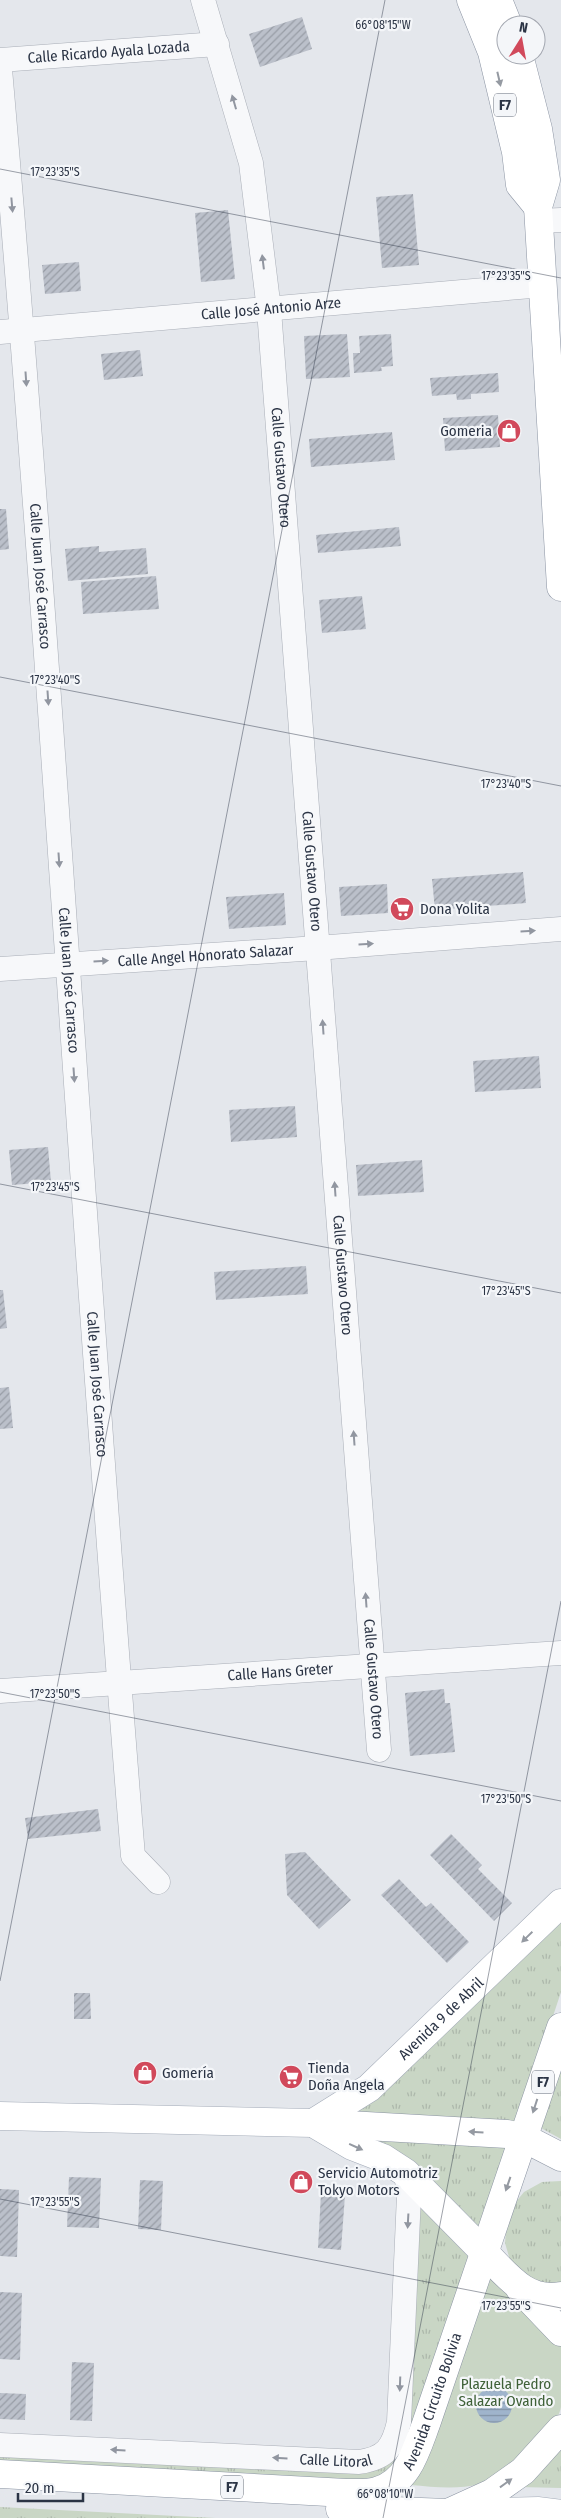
<svg xmlns="http://www.w3.org/2000/svg" width="561" height="2518" font-family="'Fira Sans Condensed',sans-serif">
  <style>
    .grass { fill: url(#grass-tufts) }
    .park { fill: #c9d6c5 }
    .water { fill: url(#water-rules) }
    .building { fill: url(#building-hatch) }
    .lines { fill: none; stroke-linecap: round; stroke-linejoin: round }
    .minor-casing { stroke: #a9aeb7; stroke-width: 25 }
    .major-casing { stroke: #a3abb8; stroke-width: 29 }
    .highway-casing { stroke: #8b94a3; stroke-width: 29 }
    .minor { stroke: #f7f8fa; stroke-width: 24 }
    .major { stroke: #fff; stroke-width: 28 }
    .highway { stroke: #fff; stroke-width: 28 }
    .oneway { fill: #959aa2 }
    .oneway2 { fill: #9196a0 }
    .ticks { fill: none; stroke: #2b3445; stroke-width: 1; stroke-opacity: 0.45 }
    .labels { text-anchor: middle; dominant-baseline: central; stroke-width: 4.5; stroke-linejoin: round; paint-order: stroke }
    .shield { fill: #f4f6f9; stroke: #676e7b; stroke-width: 1 }
    .shield-label { font-size: 14px; font-weight: bold; fill: #2b3445 }
    .street-label { font-size: 15px; fill: #2b3445; stroke: #f4f6f9 }
    .poi-label { font-size: 15px; fill: #2b3445; stroke: #f4f6f9; text-anchor: start }
    .park-label { font-size: 15px; fill: #3f6138; stroke: #f4f6f9 }
    .ticks-label { font-size: 12px; text-anchor: middle; fill: #2b3445; stroke: #f4f6f9; stroke-width: 4.5; stroke-linejoin: round; paint-order: stroke }
  </style>
  <defs>
    <pattern id="grass-tufts" width="24" height="20" patternUnits="userSpaceOnUse" patternTransform="scale(1.25)"><rect width="24" height="20" fill="#c9d6c5"/><path d="M3 7l-1-3M5 7V3M7 7l1-3M15 17l-1-3M17 17v-4M19 17l1-3" fill="none" stroke="#adb8ab"/></pattern>
    <pattern id="water-rules" width="6" height="5" patternUnits="userSpaceOnUse" patternTransform="scale(1.25)"><rect width="6" height="5" fill="#9fb4cc"/><path d="M0 2.5h6" fill="none" stroke="#8293a7"/></pattern>
    <pattern id="building-hatch" width="6" height="6" patternUnits="userSpaceOnUse" patternTransform="scale(1.25)"><rect width="6" height="6" fill="#bbc0ca"/><path d="M-1 1l2-2M0 6l6-6M5 7l2-2" fill="none" stroke="#989da6"/></pattern>
  </defs>
  <rect width="100%" height="100%" fill="#e4e7ec"/>
  <!-- grass -->
  <path class="grass" d="M561 1917V1992L517 2125 349 2115Z
    M561 2062V2139L541 2128Z
    M346 2133 512 2141 477 2236Z
    M561 2181V2287H538L512 2267 505 2243 506 2229 515 2203 524 2192 542 2182Z
    M416 2194 470 2255 408 2452 387 2476 365 2481 0 2464V2455L386 2464Z
    M561 2443V2488L519 2487Z
    M0 2507 216 2518H0Z"/>
  <!-- park -->
  <path class="park" d="M489 2268 561 2346C561 2366 561 2387 561 2407 558 2430 501 2478 479 2484 458 2490 433 2487 411 2485Z"/>
  <!-- water -->
  <path class="water" d="M476 2405a18 18 0 1 1 36 0a18 18 0 1 1-36 0Z"/>
  <!-- building -->
  <path class="building" d="M302 17 312 49 260 67 249 34Z
    M413 194 419 265 382 268 376 197Z
    M228 210 235 279 201 282 195 213Z
    M79 262 81 291 45 294 42 265Z
    M347 334 350 377 306 379 304 336Z
    M391 334 393 366 381 367 382 371 354 373 353 353H360L359 336Z
    M140 350 143 376 104 380 101 354Z
    M498 373 499 392 471 394V399L457 400 456 394 432 396 430 378Z
    M498 415 500 447 445 451 443 418Z
    M392 432 395 460 311 467 309 439Z
    M0 509H6L9 549 0 550Z
    M399 527 401 546 318 553 316 535Z
    M99 546V552L146 548 148 574 68 581 65 549Z
    M156 576 159 609 83 614 81 582Z
    M362 596 366 629 322 633 319 600Z
    M523 872 526 903 435 910 432 879Z
    M387 884 388 913 341 916 339 887Z
    M284 893 286 925 229 929 226 897Z
    M539 1056 541 1088 475 1092 473 1061Z
    M295 1106 297 1137 231 1142 229 1110Z
    M48 1147 51 1182 12 1185 9 1150Z
    M422 1160 424 1192 358 1196 356 1165Z
    M306 1266 308 1294 216 1300 214 1272Z
    M0 1290H3L7 1328 0 1329Z
    M9 1387 13 1428 0 1429V1388Z
    M444 1689 445 1703H450L455 1752 410 1756 405 1693Z
    M98 1809 101 1831 28 1839 25 1818Z
    M451 1834 482 1865 478 1869 512 1903 494 1921 430 1855Z
    M305 1852 351 1900 319 1929 287 1895 285 1854Z
    M399 1879 426 1907 431 1903 469 1942 447 1963 381 1895Z
    M74 1993H90L91 2019H74Z
    M69 2177 101 2178 99 2228 67 2227Z
    M140 2180 163 2181 161 2230 138 2229Z
    M0 2189 19 2190 17 2257 0 2256Z
    M321 2193 345 2195 341 2250 318 2248Z
    M0 2292 22 2293 20 2360 0 2359Z
    M72 2362 94 2363 92 2421 70 2420Z
    M0 2393 26 2394 25 2420 0 2419Z"/>
  <g class="lines">
    <!-- minor casing -->
    <g class="minor-casing">
      <g id="minor">
        <path id="s1" d="M203 0 251 163 269 310 379 1750"/>
        <path id="s2" d="M0 60 217 44"/>
        <path id="s3" d="M0 69C52 664 84 1261 133 1856L158 1882"/>
        <path d="M539 221 561 220"/>
        <path id="s4" d="M0 332 543 285"/>
        <path id="s5" d="M0 969 317 948 561 929"/>
        <path id="s6" d="M0 1691 561 1653"/>
        <path id="s7" d="M0 2445 359 2462C386 2458 393 2448 399 2422L409 2195 406 2173"/>
      </g>
    </g>
    <!-- major casing -->
    <g class="major-casing">
      <g id="major">
        <path d="M0 2116 313 2123 352 2146 383 2158 406 2173 484 2252"/>
        <path id="s8" d="M313 2123 369 2088 561 1903"/>
        <path d="M448 2513 539 2511 561 2514"/>
      </g>
    </g>
    <!-- highway casing -->
    <g class="highway-casing">
      <g id="highway">
        <path d="M471 0 492 52 516 152 520 185 538 207"/>
        <path d="M498 0 508 25"/>
        <path d="M519 55 538 129 546 180 538 207 561 587"/>
        <path d="M313 2123 507 2134 524 2138 561 2157"/>
        <path d="M484 2252C506 2274 526 2303 561 2296"/>
        <path d="M520 2289 561 2332"/>
        <path id="s9" d="M0 2474 346 2493C356 2493 368 2494 377 2491 408 2482 416 2451 426 2424L561 2027"/>
        <path d="M340 2509 448 2513 492 2493 523 2471 561 2429"/>
      </g>
    </g>
    <!-- minor -->
    <use href="#minor" class="minor"/>
    <!-- major -->
    <use href="#major" class="major"/>
    <!-- highway -->
    <use href="#highway" class="highway"/>
  </g>
  <!-- one-way arrows -->
  <defs><path id="oneway-solid" d="M-6-.8H1V-3.2L6.5 0L1 3.2V.8H-6Z" transform="scale(1.25)"/></defs>
  <g class="oneway">
    <use href="#oneway-solid" transform="translate(499 79) rotate(77)"/>
    <use href="#oneway-solid" transform="translate(527 1937) rotate(136)"/>
    <use href="#oneway-solid" transform="translate(535 2106) rotate(108)"/>
    <use href="#oneway-solid" transform="translate(476 2132) rotate(-176)"/>
    <use href="#oneway-solid" transform="translate(356 2147) rotate(24)"/>
    <use href="#oneway-solid" transform="translate(508 2184) rotate(109)"/>
    <use href="#oneway-solid" transform="translate(506 2483) rotate(-36)"/>
  </g>
  <g class="oneway2">
    <use href="#oneway-solid" transform="translate(234 102) rotate(-106)"/>
    <use href="#oneway-solid" transform="translate(12 205) rotate(85)"/>
    <use href="#oneway-solid" transform="translate(263 262) rotate(-97)"/>
    <use href="#oneway-solid" transform="translate(26 379) rotate(86)"/>
    <use href="#oneway-solid" transform="translate(48 698) rotate(86)"/>
    <use href="#oneway-solid" transform="translate(59 860) rotate(86)"/>
    <use href="#oneway-solid" transform="translate(528 931) rotate(-4)"/>
    <use href="#oneway-solid" transform="translate(366 944) rotate(-4)"/>
    <use href="#oneway-solid" transform="translate(101 961) rotate(-4)"/>
    <use href="#oneway-solid" transform="translate(323 1027) rotate(-94)"/>
    <use href="#oneway-solid" transform="translate(74 1075) rotate(86)"/>
    <use href="#oneway-solid" transform="translate(335 1189) rotate(-94)"/>
    <use href="#oneway-solid" transform="translate(354 1438) rotate(-94)"/>
    <use href="#oneway-solid" transform="translate(366 1600) rotate(-94)"/>
    <use href="#oneway-solid" transform="translate(408 2221) rotate(93)"/>
    <use href="#oneway-solid" transform="translate(400 2384) rotate(92)"/>
    <use href="#oneway-solid" transform="translate(118 2450) rotate(-177)"/>
    <use href="#oneway-solid" transform="translate(280 2458) rotate(-177)"/>
  </g>
  <!-- ticks -->
  <path class="ticks" d="M0 169 561 278M0 677 561 786M0 1184 561 1293M0 1692 561 1801M0 1981 385 0M0 2199 561 2308M383 2518 561 1601"/>
  <!-- icons -->
  <defs>
    <g id="shop-disc" transform="scale(1.25)"><circle r="9.5" fill="#d1495b" stroke="#f4f6f9"/><path d="M-5-2.5h2.3a2.7 3.5 0 0 1 5.4 0H5L5.5 6h-11ZM-1.5-2.5h3a1.5 2.3 0 0 0-3 0Z" fill="#fff"/></g>
    <g id="supermarket-disc" transform="scale(1.25)"><circle r="9.5" fill="#d1495b" stroke="#f4f6f9"/><path d="M-6-5.5h2.5l.6 2H6L4.5 2H-2.5L-4.4-4H-6ZM-1.5 3.2a1.3 1.3 0 1 0 .1 0ZM3 3.2a1.3 1.3 0 1 0 .1 0Z" fill="#fff"/></g>
  </defs>
  <g fill-rule="evenodd">
    <use href="#shop-disc" x="509" y="431"/>
    <use href="#supermarket-disc" x="402" y="909"/>
    <use href="#shop-disc" x="145" y="2073"/>
    <use href="#supermarket-disc" x="291" y="2077"/>
    <use href="#shop-disc" x="301" y="2182"/>
  </g>
  <g class="labels">
    <!-- shield labels -->
    <g class="shield">
      <rect x="494" y="93.5" width="22" height="23" rx="4"/>
      <rect x="532" y="2070.5" width="22" height="23" rx="4"/>
      <rect x="221" y="2475.5" width="22" height="23" rx="4"/>
    </g>
    <g class="shield-label">
      <text x="505" y="105">F7</text>
      <text x="543" y="2082">F7</text>
      <text x="232" y="2487">F7</text>
    </g>
    <!-- street labels -->
    <g class="street-label">
      <text stroke="none"><textPath href="#s2" startOffset="109">Calle Ricardo Ayala Lozada</textPath></text>
      <text stroke="none"><textPath href="#s4" startOffset="272">Calle José Antonio Arze</textPath></text>
      <text stroke="none"><textPath href="#s1" startOffset="476">Calle Gustavo Otero</textPath></text>
      <text stroke="none"><textPath href="#s3" startOffset="509">Calle Juan José Carrasco</textPath></text>
      <text stroke="none"><textPath href="#s1" startOffset="881">Calle Gustavo Otero</textPath></text>
      <text stroke="none"><textPath href="#s5" startOffset="206">Calle Angel Honorato Salazar</textPath></text>
      <text stroke="none"><textPath href="#s3" startOffset="914">Calle Juan José Carrasco</textPath></text>
      <text stroke="none"><textPath href="#s1" startOffset="1286">Calle Gustavo Otero</textPath></text>
      <text stroke="none"><textPath href="#s3" startOffset="1319">Calle Juan José Carrasco</textPath></text>
      <text stroke="none"><textPath href="#s6" startOffset="281">Calle Hans Greter</textPath></text>
      <text stroke="none"><textPath href="#s1" startOffset="1691">Calle Gustavo Otero</textPath></text>
      <text stroke="none"><textPath href="#s8" startOffset="166">Avenida 9 de Abril</textPath></text>
      <text stroke="none"><textPath href="#s9" startOffset="488">Avenida Circuito Bolivia</textPath></text>
      <text stroke="none"><textPath href="#s7" startOffset="336">Calle Litoral</textPath></text>
    </g>
    <!-- poi labels -->
    <g class="poi-label">
      <text x="492" y="431" text-anchor="end">Gomeria</text>
      <text x="420" y="909">Dona Yolita</text>
      <text x="308" y="2068">Tienda<tspan x="308" dy="17">Doña Angela</tspan></text>
      <text x="162" y="2073">Gomería</text>
      <text x="318" y="2173">Servicio Automotriz<tspan x="318" dy="17">Tokyo Motors</tspan></text>
    </g>
    <!-- park labels -->
    <g class="park-label">
      <text x="506" y="2384">Plazuela Pedro<tspan x="506" dy="17">Salazar Ovando</tspan></text>
    </g>
  </g>
  <g class="ticks-label">
    <text x="383" y="29">66°08'15"W</text>
    <text x="55" y="176">17°23'35"S</text>
    <text x="506" y="280">17°23'35"S</text>
    <text x="55" y="684">17°23'40"S</text>
    <text x="506" y="788">17°23'40"S</text>
    <text x="55" y="1191">17°23'45"S</text>
    <text x="506" y="1295">17°23'45"S</text>
    <text x="55" y="1698">17°23'50"S</text>
    <text x="506" y="1803">17°23'50"S</text>
    <text x="55" y="2206">17°23'55"S</text>
    <text x="506" y="2310">17°23'55"S</text>
    <text x="385" y="2498">66°08'10"W</text>
  </g>
  <!-- north arrow -->
  <g transform="translate(521 40) rotate(11)"><circle r="24" fill="#f4f6f9" stroke="#a4a8b1"/>
  <path d="M0-4L9 19L0 12L-9 19Z" fill="#d1495b"/>
  <text y="-8" font-size="14" font-weight="bold" text-anchor="middle" fill="#2b3445">N</text>
  </g>
  <!-- scale -->
  <path d="M18 2493v8h65v-8" fill="none" stroke="#2b3445" stroke-width="2.5"/>
  <text x="25" y="2493" font-size="15" fill="#2b3445" stroke="#f4f6f9" stroke-width="4" paint-order="stroke">20 m</text>
</svg>
